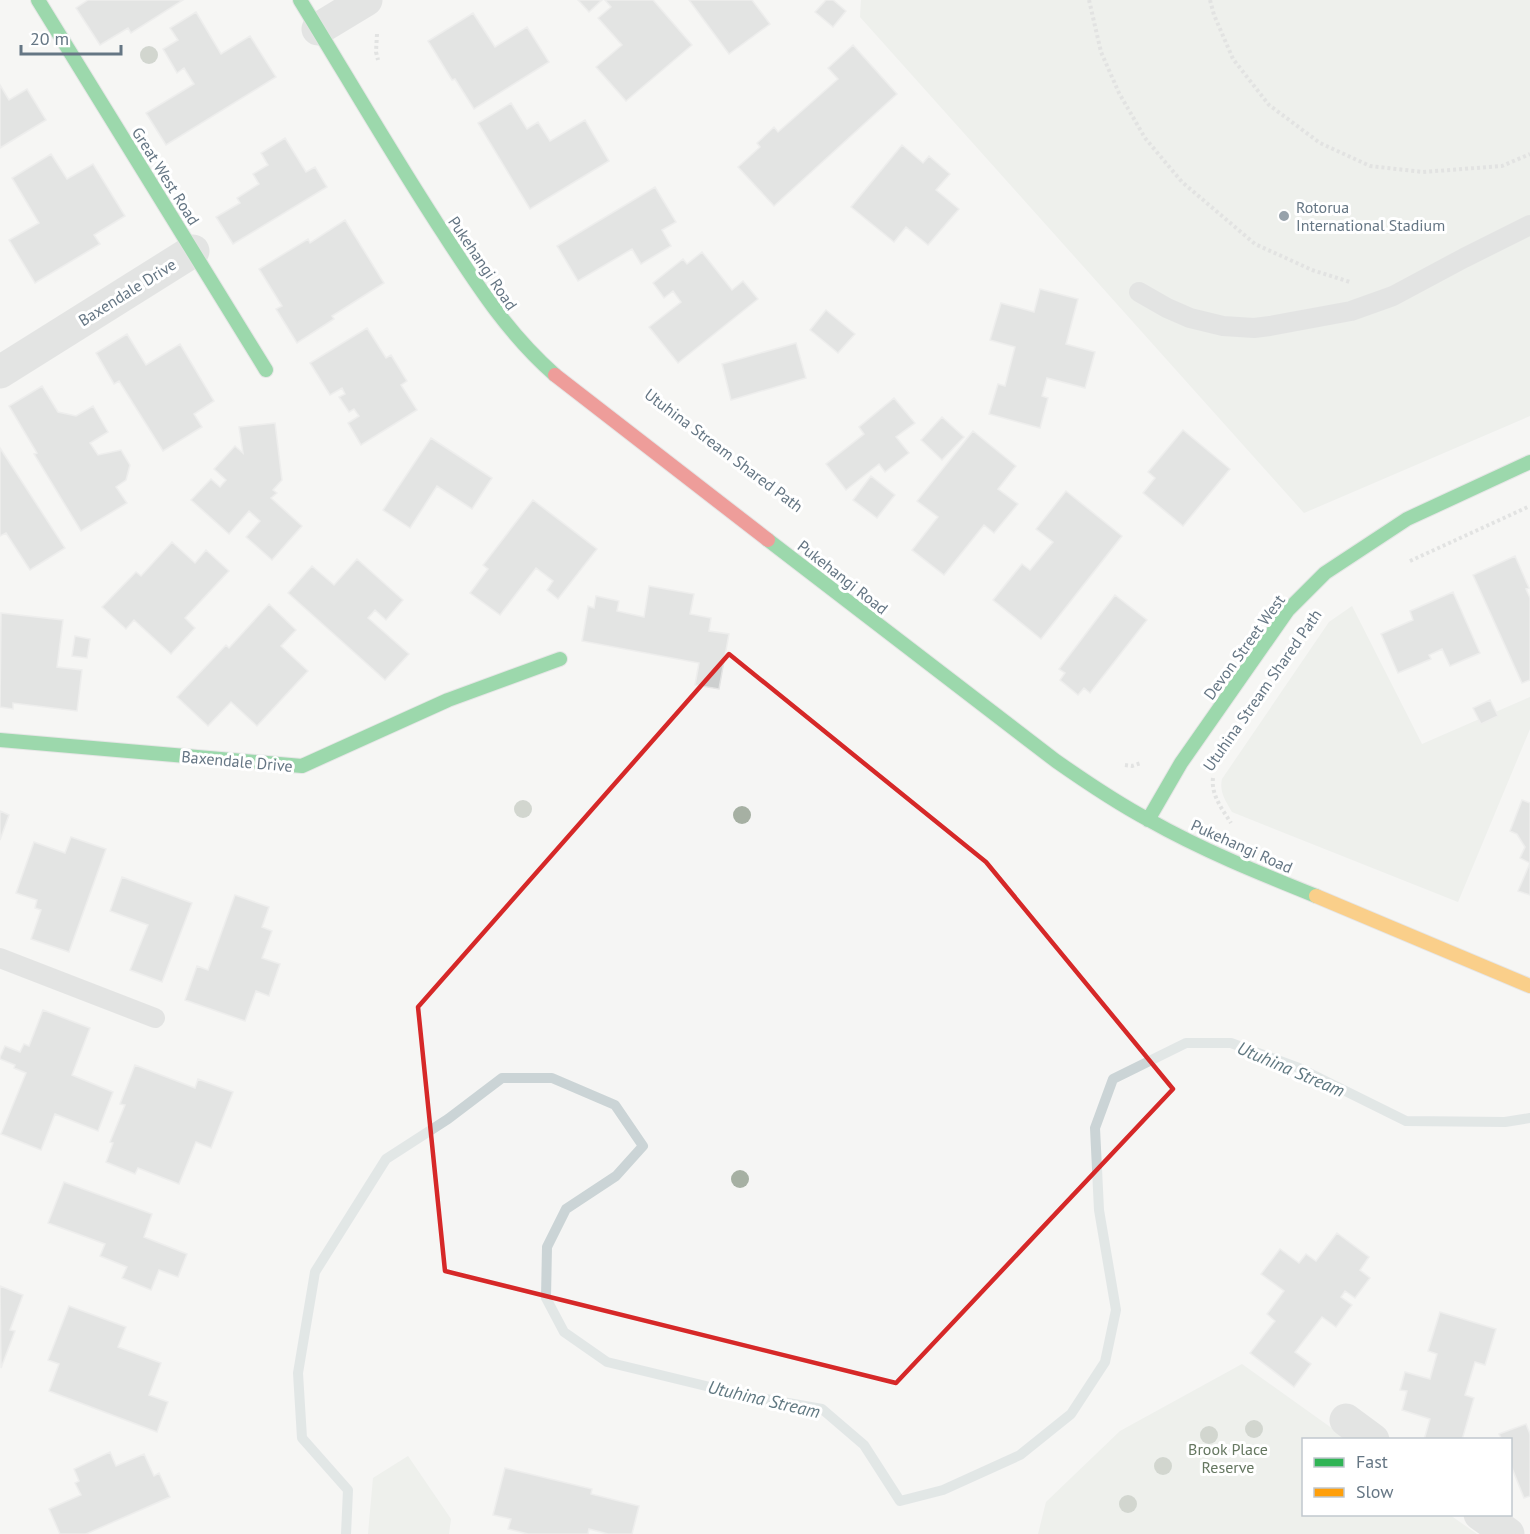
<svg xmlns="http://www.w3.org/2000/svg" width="1530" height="1534" font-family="'PT Sans',sans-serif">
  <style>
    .green { fill: #e4e8e2 }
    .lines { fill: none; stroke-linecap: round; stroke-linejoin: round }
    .stream { stroke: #cbd4d6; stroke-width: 10 }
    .building { fill: #cdcfcf; stroke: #e4e4e4; stroke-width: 1.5 }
    .fast-casing { stroke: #d2d3d4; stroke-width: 16 }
    .slow-casing { stroke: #d2d3d4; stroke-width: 16 }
    .jam-casing { stroke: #d2d3d4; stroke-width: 16 }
    .path { stroke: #cbcccc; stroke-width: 4; stroke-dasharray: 3 3; stroke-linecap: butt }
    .lane { stroke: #cdcfcf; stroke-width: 20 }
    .street { stroke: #cdcfcf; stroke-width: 33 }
    .fast { stroke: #30b455; stroke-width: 14 }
    .slow { stroke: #ff9f0a; stroke-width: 14 }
    .jam { stroke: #e5322d; stroke-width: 14 }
    .tree { fill: #a6b0a3 }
    .marked { fill: none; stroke: #d62828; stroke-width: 4.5; stroke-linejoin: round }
    .poi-dot { fill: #97a2ab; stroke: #fff; stroke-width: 2 }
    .labels { text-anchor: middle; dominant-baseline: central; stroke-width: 6; stroke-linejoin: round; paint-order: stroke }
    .street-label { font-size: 16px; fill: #657684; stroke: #fff }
    .poi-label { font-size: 16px; fill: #657684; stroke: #fff; text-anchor: start }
    .park-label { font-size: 16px; fill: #657760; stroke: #fff }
    .water-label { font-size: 18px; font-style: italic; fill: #607881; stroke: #fff }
  </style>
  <rect width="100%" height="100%" fill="#f5f5f4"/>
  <!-- green -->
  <path class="green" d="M861 0H1530V416L1304 513 860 17Z
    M1352 606 1422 744 1530 697V729L1458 902 1232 812C1226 801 1219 792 1222 779L1329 622Z
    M1242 1364 1347 1439 1304 1440V1514L1450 1515 1477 1534H1038L1046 1502 1120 1431Z
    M408 1456 451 1519 449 1534H368L373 1478Z"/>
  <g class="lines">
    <!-- stream -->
    <path class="stream" d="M346 1534 348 1490 302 1438 298 1373 315 1272 386 1159 448 1119 502 1078H552L615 1105 643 1146 616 1176 566 1209 547 1247 546 1298 564 1332 607 1362 743 1395 822 1409 864 1445 900 1501 943 1490 1020 1455 1071 1414 1105 1362 1116 1310 1099 1210 1095 1128 1113 1079 1186 1043H1231L1299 1068 1406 1121 1505 1122 1530 1118"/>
  </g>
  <!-- building -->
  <path class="building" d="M88 0H183L131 33 128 28 100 45 76 8Z
    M578 0H602L589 12Z
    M605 0H653L692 45 626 101 596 67 622 45 598 18 611 7Z
    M689 0H752L770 24 729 54Z
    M826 0H833L846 11 833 27 815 12Z
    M196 12 221 54 250 36 276 77 166 145 146 113 194 84 184 68 177 73 163 49 178 40 170 28Z
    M473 13 495 47 527 27 549 62 474 109 455 79 452 80 428 41Z
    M853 45 897 94 774 206 738 167 760 147 757 143 774 127 778 132 838 79 828 68Z
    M0 85 9 100 27 89 46 120 0 148Z
    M511 103 527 129 538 122 550 141 585 120 609 161 530 209 478 123Z
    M285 138 306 172 315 167 327 187 233 244 216 217 240 203 237 198 259 184 253 174 268 165 261 153Z
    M902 145 923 163 929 156 950 174 936 190 959 209 928 245 906 227 894 242 851 207Z
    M51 154 67 179 93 164 125 216 94 235 100 244 35 283 9 240 39 223 12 178Z
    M655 187 676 222 662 230 671 246 641 264 632 249 578 281 557 246Z
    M345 220 384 283 332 316 334 319 297 343 276 309 282 306 259 269 308 239 310 243Z
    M702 252 732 290 743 281 758 299 678 363 649 327 681 302 673 291 664 298 653 283 683 259 687 264Z
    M1040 289 1078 299 1066 344 1095 352 1085 388 1047 378 1042 396 1048 398 1040 428 989 414 998 384 1005 386 1015 347 990 340 1001 303 1034 312Z
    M826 310 855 334 838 353 810 330Z
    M367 328 386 358 391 355 407 381 401 385 417 410 361 445 348 423 359 416 354 409 349 412 339 397 345 394 342 388 330 395 310 363Z
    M127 334 146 365 180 344 214 401 194 414 202 427 163 451 119 381 114 384 96 353Z
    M796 343 806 378 731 400 722 364Z
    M42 386 58 412 76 416 93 406 108 432 90 443 98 455 121 450 130 465 126 480 116 487 127 503 81 531 34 454 37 453 9 406Z
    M894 398 915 423 896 437 909 453 885 472 879 464 846 490 826 464 864 434 859 427Z
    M942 417 964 437 942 460 921 440Z
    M275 423 282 480 273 490 277 493 271 498 302 526 272 560 246 537 260 521 249 511 229 534 191 500 211 479 220 487 226 480 214 469 235 446 243 453 239 427Z
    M1183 430 1230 469 1183 526 1143 493 1155 478 1148 472Z
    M973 431 1016 466 998 489 1018 504 994 533 984 525 944 575 912 550 938 517 917 501Z
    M431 438 492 478 472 509 437 486 410 528 383 510Z
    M0 448 65 548 30 570 6 533 0 536Z
    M871 476 895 495 877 518 853 500Z
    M1066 491 1122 536 1041 639 993 600 1022 564 1030 570 1053 542 1036 529Z
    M533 500 597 549 558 599 547 590 553 581 536 568 500 615 470 593 488 569 483 565Z
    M172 542 195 563 206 550 229 571 185 618 195 628 171 654 134 620 126 629 102 607 136 572 141 576Z
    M1515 556 1529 588 1526 589 1530 598V680L1522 683 1473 575Z
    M357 559 403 600 386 620 375 610 368 618 409 654 385 680 288 593 312 566 334 585Z
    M649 586 694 594 690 614 711 618 709 631 729 634 719 689 695 685 699 663 582 641 588 606 594 608 596 596 619 601 617 611 644 617Z
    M1453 592 1480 653 1450 666 1442 649 1429 655 1431 659 1398 673 1381 634 1413 620 1410 611Z
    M1115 595 1147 620 1090 693 1084 688 1078 695 1060 680 1065 673 1059 669Z
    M269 604 296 630 281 646 308 671 257 726 231 702 208 726 177 697 226 645 229 648Z
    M1 613 63 620 57 667 82 670 77 711 13 703V709L0 707Z
    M75 636 90 639 87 658 72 656Z
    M1490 700 1498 716 1481 724 1473 708Z
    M1522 800 1530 803V895L1518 891 1530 863 1520 858 1525 847 1517 834 1510 831Z
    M0 811 9 815 0 840Z
    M71 837 106 849 69 952 31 939 41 910 35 908 37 900 16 893 34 842 65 853Z
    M122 877 192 903 162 982 130 970 148 925 110 911Z
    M235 895 269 907 262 927 272 931 262 958 280 964 269 996 256 991 245 1021 185 1000 197 966 208 970Z
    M43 1010 90 1028 72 1075 113 1092 98 1131 55 1114 41 1150 1 1134 26 1073 14 1068 15 1065 0 1059V1057L5 1046 20 1052 24 1044 29 1046Z
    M135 1065 195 1088 198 1079 233 1092 211 1148 196 1142 179 1184 138 1168 135 1174 106 1162 113 1143 110 1142 125 1105 120 1104Z
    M64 1182 152 1214 144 1237 187 1254 178 1277 159 1270 151 1290 122 1278 127 1267 100 1256 105 1244 48 1223Z
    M1337 1233 1369 1257 1360 1270 1370 1278 1355 1298 1345 1291 1341 1297 1352 1305 1336 1327 1322 1317 1295 1352 1311 1364 1294 1387 1250 1353 1275 1321 1267 1314 1284 1291 1261 1274 1280 1249 1299 1263 1306 1254 1316 1261Z
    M0 1286 23 1295 10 1330 15 1331 1 1368Z
    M69 1306 126 1327 118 1347 161 1363 149 1395 168 1402 157 1432 49 1391 59 1364 48 1360Z
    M1440 1312 1496 1329 1485 1365 1475 1362 1465 1395 1474 1398 1462 1440H1424L1430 1419 1402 1410 1407 1391 1400 1390 1405 1372 1430 1379 1437 1354 1428 1351Z
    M1526 1424 1530 1434V1496L1524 1498 1510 1463V1440H1502L1499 1434Z
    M110 1452 116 1466 144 1454 154 1476 159 1473 170 1497 86 1534H60L49 1509 81 1495 75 1483 79 1481 74 1469Z
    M505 1468 592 1489 591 1494 639 1506 632 1534H608L589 1529 588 1534H528L508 1529 511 1519 493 1515Z"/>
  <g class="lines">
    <!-- fast casing -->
    <g class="fast-casing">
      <path id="fast" d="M38 0 266 370
        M300 0C346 75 390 151 438 225 474 280 505 331 555 375
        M768 540 1056 761C1086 782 1117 803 1149 820 1202 850 1259 873 1316 896
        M0 740 302 766 448 700 560 659
        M1148 820 1181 763 1288 610 1325 573 1407 519 1530 462"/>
    </g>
    <!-- slow casing -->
    <g class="slow-casing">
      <path id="slow" d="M1316 896 1530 986"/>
    </g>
    <!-- jam casing -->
    <g class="jam-casing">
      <path id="jam" d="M555 375 768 540"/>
    </g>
    <!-- path -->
    <path class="path" d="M1089 0 1101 52 1119 93 1145 138 1182 182 1255 244 1312 270 1350 282
      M1210 0 1214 15 1233 59 1269 105 1320 143 1370 166 1423 172 1502 166 1530 154
      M377 34 376 52 378 60
      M1410 561 1530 506
      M1125 765 1132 766 1141 763
      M1213 778C1211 795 1222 809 1231 823"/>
    <!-- lane -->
    <path class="lane" d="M1139 292 1167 308 1190 318 1223 326 1254 328 1270 326 1351 311 1393 296 1464 258 1530 225
      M0 958 155 1018"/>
    <!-- street -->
    <path class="street" d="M318 29 366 0
      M0 372 193 251
      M1346 1420 1373 1440
      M1480 1514 1508 1534"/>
    <!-- fast -->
    <use href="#fast" class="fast"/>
    <!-- slow -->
    <use href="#slow" class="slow"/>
    <!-- jam -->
    <use href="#jam" class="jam"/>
  </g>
  <!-- trees -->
  <g class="tree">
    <circle cx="149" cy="55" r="9"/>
    <circle cx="523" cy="809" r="9"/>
    <circle cx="742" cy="815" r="9"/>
    <circle cx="740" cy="1179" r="9"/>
    <circle cx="1254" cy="1429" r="9"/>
    <circle cx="1209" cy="1435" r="9"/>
    <circle cx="1163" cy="1466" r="9"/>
    <circle cx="1128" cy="1504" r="9"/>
  </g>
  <!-- marked area -->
  <path d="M0 0H1530V1534H0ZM729 654 986 862 1173 1089 896 1383 445 1271 418 1007Z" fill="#f5f5f4" fill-opacity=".55" fill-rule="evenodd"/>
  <path class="marked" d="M729 654 986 862 1173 1089 896 1383 445 1271 418 1007Z"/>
  <!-- markers -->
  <circle class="poi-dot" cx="1284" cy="216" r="6"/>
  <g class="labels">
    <!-- street labels -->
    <g class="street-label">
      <text transform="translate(166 176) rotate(58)">Great West Road</text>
      <text transform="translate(483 263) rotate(56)">Pukehangi Road</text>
      <text transform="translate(127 292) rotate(-32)">Baxendale Drive</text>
      <text transform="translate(724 450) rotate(37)">Utuhina Stream Shared Path</text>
      <text transform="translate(843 577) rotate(38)">Pukehangi Road</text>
      <text transform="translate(1244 647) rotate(-54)">Devon Street West</text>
      <text transform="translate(1262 690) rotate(-55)">Utuhina Stream Shared Path</text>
      <text transform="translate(237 761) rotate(5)">Baxendale Drive</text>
      <text transform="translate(1242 846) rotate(24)">Pukehangi Road</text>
    </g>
    <!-- poi labels -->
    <g class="poi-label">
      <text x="1296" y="207">Rotorua<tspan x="1296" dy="18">International Stadium</tspan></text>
    </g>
    <!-- park labels -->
    <g class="park-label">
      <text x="1228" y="1449">Brook Place<tspan x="1228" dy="18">Reserve</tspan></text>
    </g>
    <!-- water labels -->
    <g class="water-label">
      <text transform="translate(1291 1069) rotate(23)">Utuhina Stream</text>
      <text transform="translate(764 1399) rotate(13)">Utuhina Stream</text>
    </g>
  </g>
  <!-- legend -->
  <rect x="1302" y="1438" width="210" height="78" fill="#ffffff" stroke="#c1c8ce" stroke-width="1.5"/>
  <rect x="1314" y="1458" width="30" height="9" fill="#30b455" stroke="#c1c8ce" stroke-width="1.5"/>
  <text x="1356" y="1468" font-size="18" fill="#657684">Fast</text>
  <rect x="1314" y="1488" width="30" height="9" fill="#ff9f0a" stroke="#c1c8ce" stroke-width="1.5"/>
  <text x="1356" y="1498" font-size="18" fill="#657684">Slow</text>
  <!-- scale -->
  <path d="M21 45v9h100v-9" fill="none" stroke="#657684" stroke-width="3"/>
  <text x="30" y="45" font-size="18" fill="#657684" stroke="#ffffff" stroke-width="4.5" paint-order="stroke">20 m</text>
</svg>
